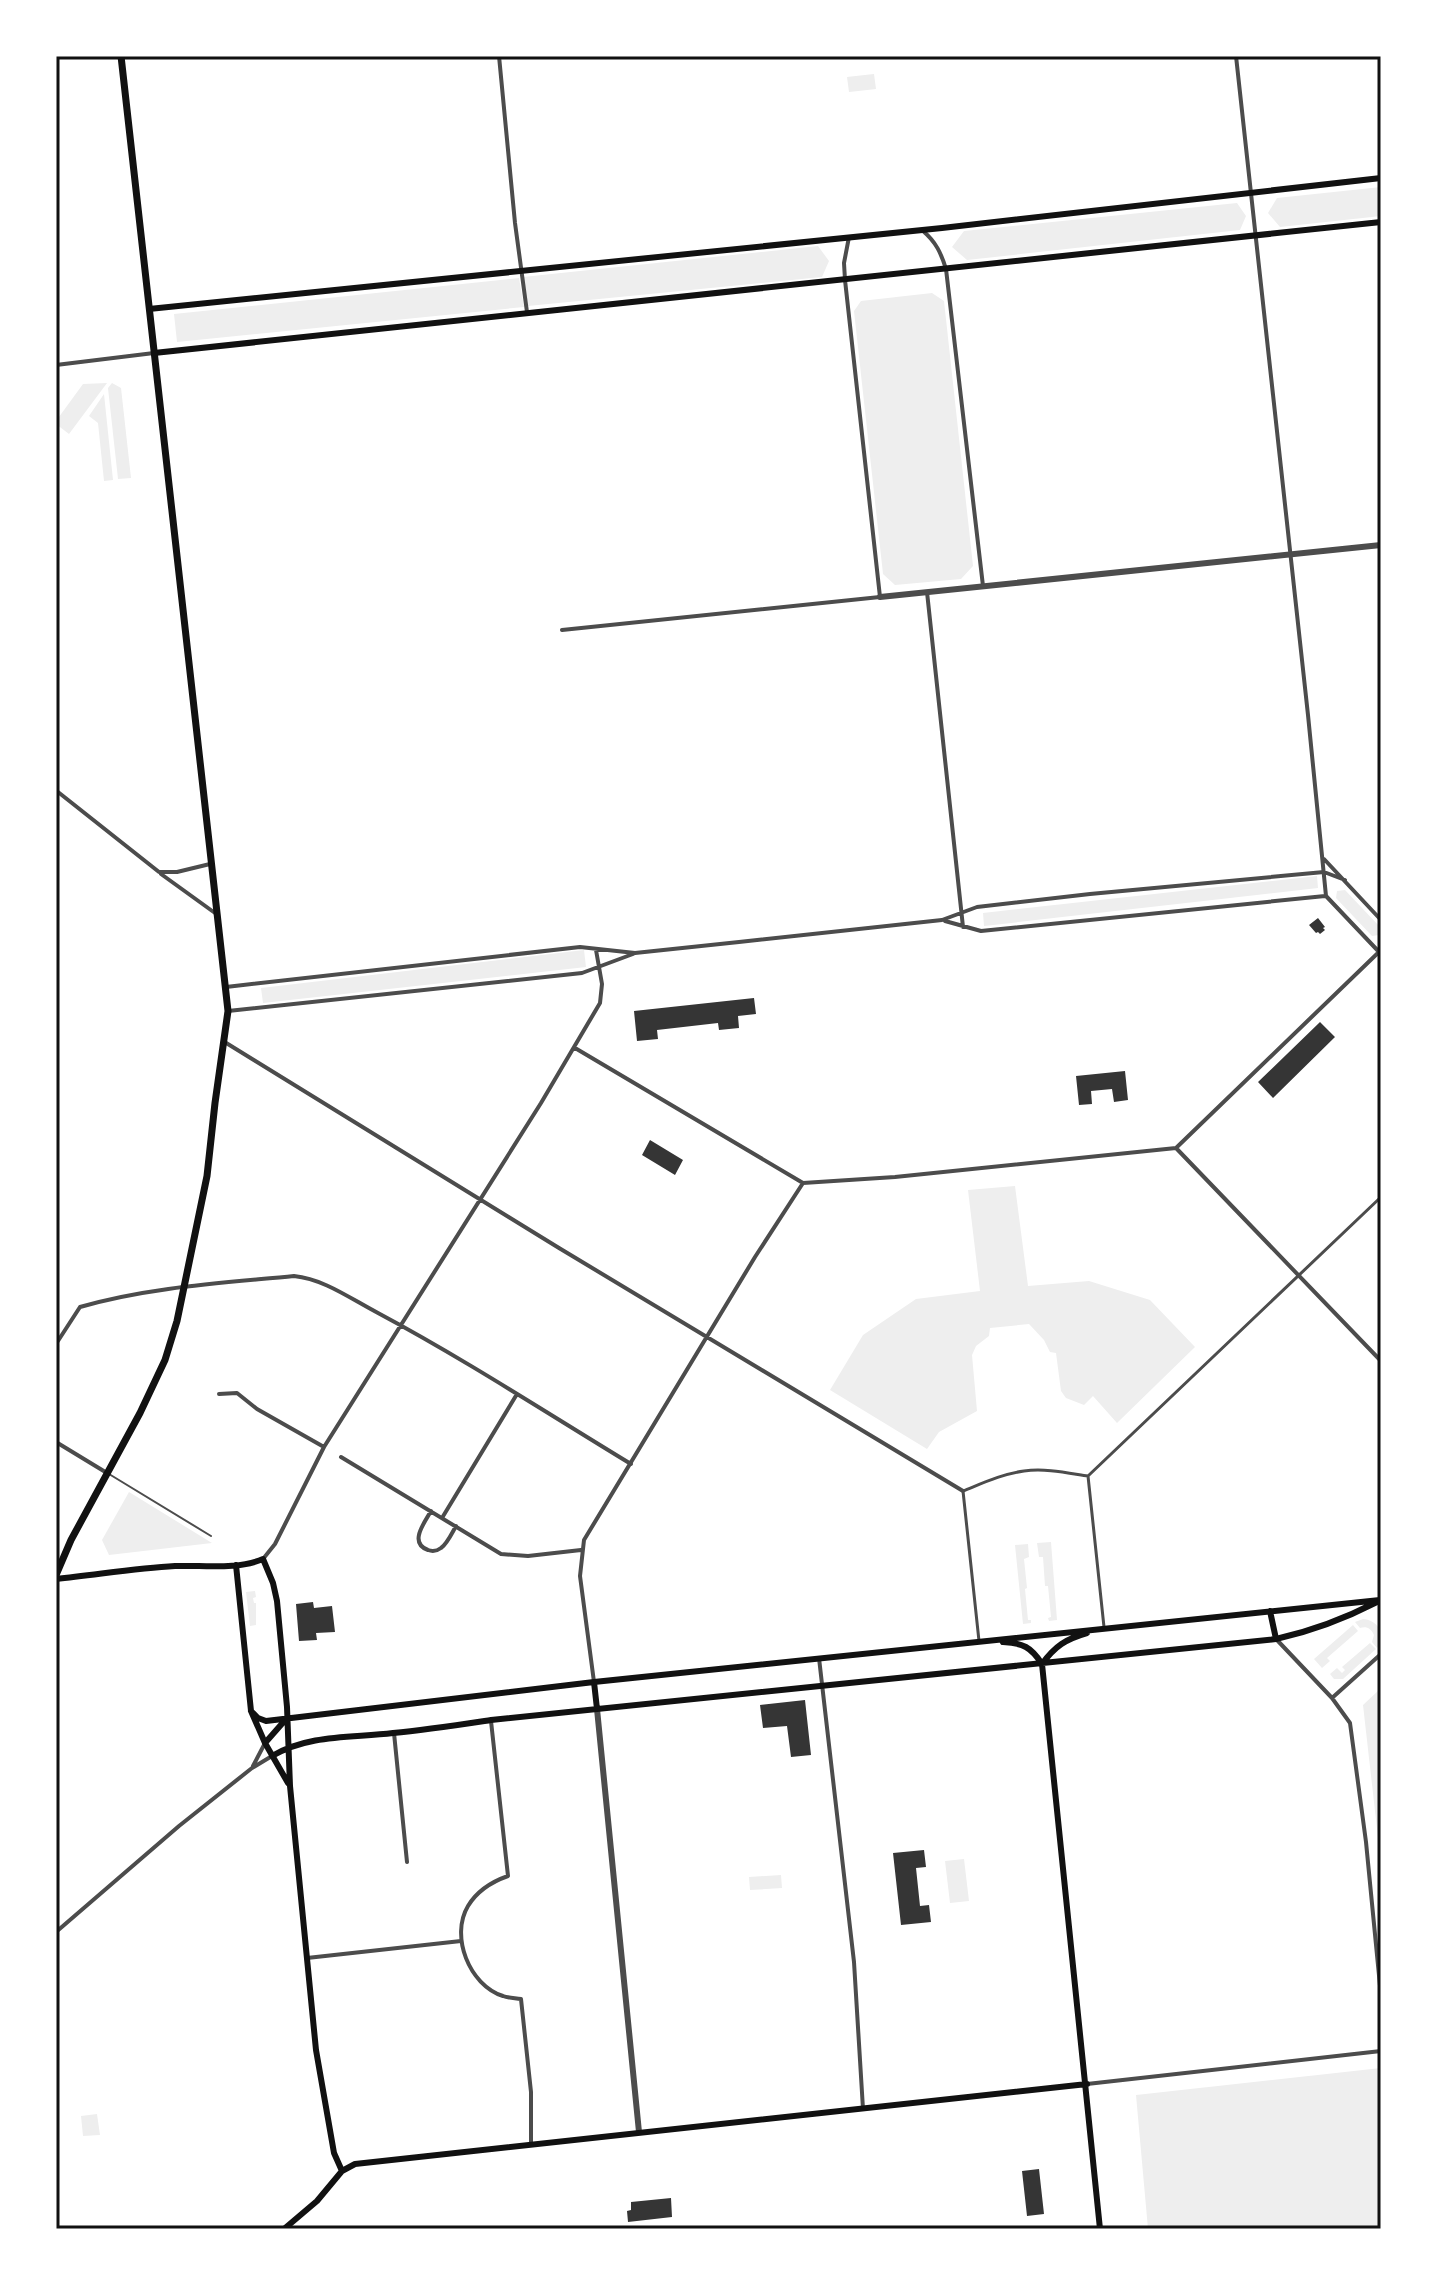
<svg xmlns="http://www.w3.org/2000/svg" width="1437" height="2285" font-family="'Source Sans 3',sans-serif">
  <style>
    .green { fill: #eee }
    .building { fill: #353535 }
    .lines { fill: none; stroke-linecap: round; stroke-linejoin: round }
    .service { stroke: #4c4c4c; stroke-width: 2 }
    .pedestrian { stroke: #4c4c4c; stroke-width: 3 }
    .minor { stroke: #4c4c4c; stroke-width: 4 }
    .tertiary { stroke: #4c4c4c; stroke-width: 6 }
    .secondary { stroke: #111; stroke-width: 6 }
    .primary { stroke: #111; stroke-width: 7 }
    .neatline { fill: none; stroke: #111; stroke-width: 3 }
  </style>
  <rect width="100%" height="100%" fill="#fff"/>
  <!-- green -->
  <path class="green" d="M874 74 876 89 849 92 847 77Z
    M1381 187V216L1280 227 1268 213 1277 198Z
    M1237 203 1246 216 1240 230 967 260 952 247 964 231Z
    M818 246 829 261 822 277 528 306 523 277Z
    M519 278 524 307 177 342 174 314Z
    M932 293 944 301 973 566 961 579 895 585 883 574 854 311 861 301Z
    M107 383 69 434 56 424V421L83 384Z
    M112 383 121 388 131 478 118 479 108 388Z
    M104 394 113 480 104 481 98 423 89 416Z
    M1317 876 1318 888 984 926 983 913Z
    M1345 890 1380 927 1379 935 1372 936 1336 898 1337 891Z
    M584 950 586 967 263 1003 261 988Z
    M1015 1186 1028 1286 1089 1281 1150 1300 1195 1347 1117 1423 1093 1396 1084 1405 1066 1398 1061 1391 1056 1353 1050 1352 1044 1340 1029 1324 990 1328 989 1336 976 1346 972 1355 977 1411 939 1432 927 1449 830 1390 863 1335 916 1299 980 1291 968 1190Z
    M129 1492 212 1543 109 1555 102 1540Z
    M1051 1542 1057 1620 1049 1621 1048 1618 1051 1617 1048 1586H1045L1043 1557H1039L1037 1543Z
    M1028 1544 1029 1557 1024 1559 1027 1588 1025 1589 1028 1620H1031V1623L1023 1624 1015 1545Z
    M255 1591 256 1597 253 1598 254 1603H256V1625L250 1626 246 1592Z
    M1363 1619C1378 1620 1387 1635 1377 1648L1372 1642 1374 1635C1371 1628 1366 1626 1360 1628L1355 1622Z
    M1353 1625 1358 1631 1327 1658 1330 1661 1322 1668 1314 1659Z
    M1370 1643 1376 1649 1343 1679H1334L1330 1674 1337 1668 1342 1673 1345 1670 1342 1667Z
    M1379 1690 1381 1693V1864L1363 1705Z
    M964 1859 969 1901 950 1903 945 1861Z
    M781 1875 782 1888 750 1890 749 1877Z
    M1381 2068V2229H1148L1136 2095Z
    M97 2114 100 2135 83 2136 81 2116Z"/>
  <!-- building -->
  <path class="building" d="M1318 918 1325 927 1323 928 1325 930 1320 934 1318 932 1316 933 1309 925Z
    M754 998 756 1014 738 1016 739 1028 719 1030 718 1023 657 1030 658 1039 637 1041 634 1011Z
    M1320 1022 1335 1037 1273 1098 1258 1082Z
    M1125 1071 1128 1100 1114 1102 1112 1089 1091 1091 1092 1104 1079 1105 1076 1076Z
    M650 1140 683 1160 675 1175 642 1155Z
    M313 1602 314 1608 332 1606 335 1632 316 1633 317 1640 299 1641 296 1604Z
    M805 1700 811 1755 791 1757 787 1726 763 1728 760 1705Z
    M924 1850 926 1867 916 1868 920 1906 929 1905 931 1922 901 1925 893 1853Z
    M1039 2169 1044 2214 1027 2216 1022 2171Z
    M671 2198 672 2217 628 2222 627 2211 631 2210V2202Z"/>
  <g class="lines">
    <!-- service -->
    <path class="service" d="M109 1474 211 1536"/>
    <!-- pedestrian -->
    <path class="pedestrian" d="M1088 1476 1381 1197
      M979 1641 963 1491C983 1483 1002 1474 1024 1471 1045 1468 1068 1473 1088 1476L1104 1627"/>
    <!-- minor -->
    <path class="minor" d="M499 56 515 223 527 312
      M1236 56 1308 715 1326 896 1381 954
      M923 231C936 242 941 253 946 269L983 586
      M56 365 154 353
      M927 592 963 927
      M562 630 880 597 845 280 844 263 849 237
      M56 794 58 792 159 872H177L210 864
      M1324 859 1381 920
      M161 874 215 913
      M945 921 981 931 1325 896
      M226 987 580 947 635 953 739 942 942 920 977 907 1090 894 1324 872 1345 880
      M228 1011 582 973 633 954
      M223 1041 559 1248 963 1491
      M575 1048 803 1183 895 1177 1176 1148
      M1176 1148 1381 1361
      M1176 1148 1381 950
      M56 1344 80 1307C149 1287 223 1283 294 1276 324 1279 351 1299 378 1313 464 1359 547 1413 631 1464
      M219 1394 237 1393 257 1409 324 1447
      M56 1442 107 1473
      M341 1457 501 1554 528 1556 581 1550
      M431 1511C425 1522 408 1543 428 1550 433 1552 437 1551 441 1548 447 1544 452 1533 456 1526
      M442 1518 517 1394
      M263 1559 275 1544 324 1447 541 1103 600 1003 602 984 596 950
      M1277 1640 1332 1698 1350 1723 1366 1842 1381 1996
      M819 1658 854 1962 863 2109
      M594 1682 580 1576 584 1540 755 1257 803 1183
      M1332 1698 1381 1654
      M491 1721 508 1876C491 1882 477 1891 468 1906 450 1936 469 1985 503 1996 508 1998 515 1998 521 1999L531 2092V2145
      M394 1733 407 1862
      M253 1766 265 1743
      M56 1932 179 1826 252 1768 272 1756
      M307 1958 461 1941
      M1087 2084 1381 2051"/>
    <!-- tertiary -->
    <path class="tertiary" d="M880 597 1381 545
      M597 1709 639 2132"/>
    <!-- secondary -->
    <path class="secondary" d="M149 309 942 228 1381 178
      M154 353 1381 222
      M236 1565 251 1711 265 1743 288 1783
      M56 1579C96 1575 136 1568 175 1566 203 1565 237 1570 263 1559L273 1583 277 1601 287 1707 290 1786 316 2050 334 2153 342 2171
      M1270 1611 1276 1639
      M1003 1642C1023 1643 1031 1647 1042 1664L1100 2229
      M1042 1664C1055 1646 1066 1639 1087 1633
      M594 1682 597 1709
      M251 1711 258 1718 266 1721 594 1682 1380 1600
      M265 1743 287 1718
      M272 1756C309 1734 352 1738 393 1733 426 1730 458 1725 491 1720L1276 1639C1312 1631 1344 1619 1377 1602
      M284 2229 317 2201 342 2171 355 2164 1087 2084"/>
    <!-- primary -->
    <path class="primary" d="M56 1575 71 1540 140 1413 165 1360 177 1321 207 1176 215 1103 228 1011 121 56"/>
  </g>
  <!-- border -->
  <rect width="1437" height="2285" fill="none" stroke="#ffffff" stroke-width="116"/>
  <rect x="58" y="58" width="1321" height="2169" class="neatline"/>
</svg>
